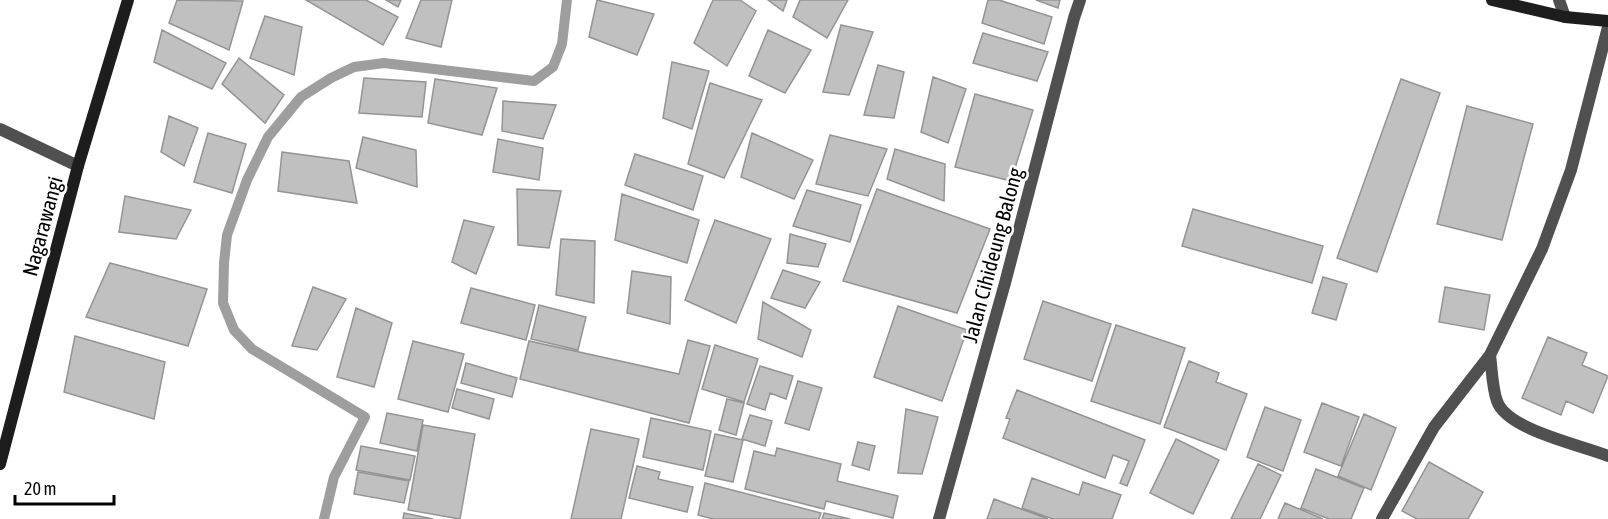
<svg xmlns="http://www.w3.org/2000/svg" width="1608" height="519" font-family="'Asap Condensed',sans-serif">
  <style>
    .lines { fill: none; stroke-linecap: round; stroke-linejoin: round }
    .stream { stroke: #9e9e9e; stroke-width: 10 }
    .building { fill: #c0c0c0; stroke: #949494; stroke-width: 1.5 }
    .minor { stroke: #505050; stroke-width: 12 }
    .tertiary { stroke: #505050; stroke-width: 12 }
    .secondary { stroke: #1d1d1d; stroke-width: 12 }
    .labels { text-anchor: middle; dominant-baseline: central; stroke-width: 5; stroke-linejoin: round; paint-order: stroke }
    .street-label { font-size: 21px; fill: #000; stroke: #fff }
  </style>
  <rect width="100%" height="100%" fill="#fff"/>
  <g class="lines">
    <!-- stream -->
    <path class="stream" d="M324 519 334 477 365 417 252 349 234 330 223 303 224 263 227 235 247 180 268 137 301 97 331 78 354 67 384 63 534 81 553 67 562 44 567 0"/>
  </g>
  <!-- building -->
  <path class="building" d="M177 0 243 1 229 50 169 23Z
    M306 0H366L398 17 383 45Z
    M386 0H401L398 7Z
    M421 0H452L441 47 406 38Z
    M597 0 654 14 637 55 589 37Z
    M713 0H740L756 11 727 66 694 43Z
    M768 0H787L783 11Z
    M800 0H848L827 38 793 17Z
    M988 0H999L1052 17 1044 44 982 23Z
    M1036 0H1060L1058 8Z
    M265 16 302 27 294 75 250 58Z
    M841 25 873 32 849 95 823 92Z
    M162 30 226 63 212 89 154 62Z
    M768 30 811 50 785 93 749 76Z
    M983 33 1048 52 1037 81 973 63Z
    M239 58 284 95 265 123 222 84Z
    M672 62 709 71 692 129 663 118Z
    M878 65 904 72 894 118 864 115Z
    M933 77 966 89 948 143 921 132Z
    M364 78 426 82 422 117 359 113Z
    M435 79 497 88 482 135 428 123Z
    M1401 79 1440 93 1377 272 1337 258Z
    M710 83 762 100 724 178 688 164Z
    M975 94 1033 110 1011 181 955 167Z
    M503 101 556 105 543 139 502 131Z
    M1467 106 1533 124 1502 240 1437 224Z
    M169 116 198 128 184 166 161 152Z
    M208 133 246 144 232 193 194 182Z
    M752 133 813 160 794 199 741 177Z
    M830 135 887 149 868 196 816 184Z
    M363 137 416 150 417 187 356 168Z
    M498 139 543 148 539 180 493 172Z
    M895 149 945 164 944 201 887 179Z
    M282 152 349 161 357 203 278 191Z
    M635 154 703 176 693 210 625 185Z
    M517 189 561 191 549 248 518 245Z
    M877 189 990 229 957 313 843 281Z
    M807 190 861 205 850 242 793 226Z
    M622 194 699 220 687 263 615 240Z
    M125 196 191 210 176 239 119 232Z
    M1193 209 1323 246 1312 283 1182 246Z
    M464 220 494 227 476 274 452 262Z
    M715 220 771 239 736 323 685 300Z
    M790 234 826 244 818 267 787 263Z
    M561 239 595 241 594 303 556 295Z
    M110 263 207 289 188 346 86 317Z
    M783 270 820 282 805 308 771 298Z
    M632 271 671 277 670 324 627 313Z
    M1323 277 1347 284 1336 320 1312 313Z
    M313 287 346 299 317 350 292 346Z
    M1445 287 1490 295 1484 330 1439 322Z
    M471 288 535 305 526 340 461 323Z
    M1043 301 1111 324 1092 381 1024 359Z
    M763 302 811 330 802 357 758 339Z
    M539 305 586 317 578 350 531 339Z
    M898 306 967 330 942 401 874 377Z
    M356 308 392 323 374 387 337 377Z
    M1116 325 1185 348 1160 424 1091 401Z
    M75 336 165 362 154 419 64 392Z
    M1548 337 1587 353 1582 365 1608 376 1593 413 1566 401 1561 415 1522 398Z
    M688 340 710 346 689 423 520 379 529 341 679 374Z
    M413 341 464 354 448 412 398 399Z
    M715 345 758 359 744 402 702 389Z
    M1189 361 1219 373 1216 382 1247 394 1226 450 1164 427Z
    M466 363 517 378 512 397 461 383Z
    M760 366 793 376 786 399 770 393 765 410 747 404Z
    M798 381 822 388 809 430 785 423Z
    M457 389 494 399 489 419 452 408Z
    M1017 390 1145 440 1127 486 1120 483 1129 461 1113 455 1105 478 1003 438 1010 419 1006 418Z
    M727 399 744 403 736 435 719 430Z
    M1322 403 1359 417 1341 466 1304 452Z
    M1265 407 1301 420 1283 471 1247 457Z
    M906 409 938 417 922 474 898 473Z
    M387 413 423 420 417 451 380 443Z
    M1364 414 1396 428 1371 490 1338 476Z
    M750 415 772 421 765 446 742 439Z
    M651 418 711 431 703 470 643 457Z
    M423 425 475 434 460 519 408 510Z
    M591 429 639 439 621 519H571Z
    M715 434 743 440 733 482 705 476Z
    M1176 439 1219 460 1193 514 1150 493Z
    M858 442 875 446 869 470 852 465Z
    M361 446 415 456 410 480 356 470Z
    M777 448 841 464 837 481 898 496 893 518 826 501 824 509 745 489 754 451 775 456Z
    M1429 462 1483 492 1468 519H1417L1402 511Z
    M1258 464 1281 475 1260 519H1231Z
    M637 466 660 472 658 479 693 487 687 512 629 498Z
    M1316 469 1364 488 1351 519H1329L1301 508Z
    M358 472 409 481 404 503 354 494Z
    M1032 478 1079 495 1083 482 1121 495 1112 519H1053L1022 508Z
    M705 483 821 513 819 519H713L698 515Z
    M994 499 1048 519H987Z
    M1285 503 1323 519H1278Z
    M404 513 433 519H403Z
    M824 513 850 519H822Z"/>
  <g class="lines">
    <!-- minor -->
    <path class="minor" d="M1559 0 1565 17
      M0 129 78 166
      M1490 355C1492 369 1492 387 1497 401 1507 430 1581 445 1608 456
      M1382 519 1434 427 1490 355 1542 249 1571 170 1608 27"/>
    <!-- tertiary -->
    <path class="tertiary" d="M939 519 1005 283 1074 18 1080 0"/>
    <!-- secondary -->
    <path class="secondary" d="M1492 0 1565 17 1608 21
      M0 464 78 166 128 0"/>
  </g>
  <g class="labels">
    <!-- street labels -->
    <g class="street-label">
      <text transform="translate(42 226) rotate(-75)">Nagarawangi</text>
      <text transform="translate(992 255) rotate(-75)">Jalan Cihideung Balong</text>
    </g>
  </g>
  <!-- scale -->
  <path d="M15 495v9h99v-9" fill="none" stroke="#000000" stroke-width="3"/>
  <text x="24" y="495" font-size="18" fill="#000000" stroke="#ffffff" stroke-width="4.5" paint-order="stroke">20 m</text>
</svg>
